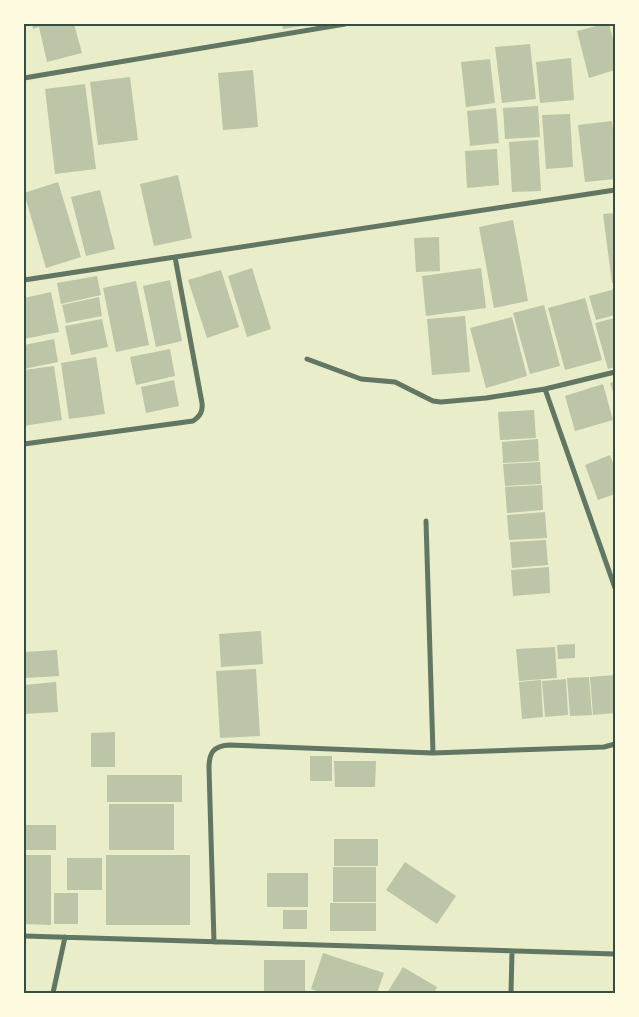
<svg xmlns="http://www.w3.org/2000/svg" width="639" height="1017" font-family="'Varela Round',sans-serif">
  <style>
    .building { fill: #bcc5a7 }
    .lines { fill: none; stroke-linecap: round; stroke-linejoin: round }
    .minor { stroke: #617663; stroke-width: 5 }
    .neatline { fill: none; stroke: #344e41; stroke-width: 2 }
  </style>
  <rect width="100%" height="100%" fill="#e9edc9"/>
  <!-- building -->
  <path class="building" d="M32 24H74L82 53 47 62 39 27 33 29Z
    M282 24H308V25L283 29Z
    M604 24H609L615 46V70L589 78 577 31Z
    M530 44 536 99 502 103 495 47Z
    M571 58 574 100 540 103 536 62Z
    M490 59 495 103 466 107 461 62Z
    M253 70 258 127 223 130 218 73Z
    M130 77 138 140 98 145 90 82Z
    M85 84 96 169 55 174 45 89Z
    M538 106 540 137 505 139 503 108Z
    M496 108 499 143 470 146 467 111Z
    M570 114 573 167 546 169 542 115Z
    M612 121 615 148V179L585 182 578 125Z
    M538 140 541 191 512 192 509 142Z
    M497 149 499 185 467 188 465 151Z
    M178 175 192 238 154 246 140 184Z
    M58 182 81 257 46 268 24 193Z
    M100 190 115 249 86 256 71 197Z
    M615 213V283H612L603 214Z
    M513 220 528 301 494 308 479 227Z
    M439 237 440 271 416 272 414 238Z
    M252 268 271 329 247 337 228 276Z
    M481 268 486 308 426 316 422 276Z
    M221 270 239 327 207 338 188 280Z
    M97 276 101 295 61 304 57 283Z
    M170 280 182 341 156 347 143 286Z
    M136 281 149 345 116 352 103 288Z
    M615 289V315L596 320 589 296Z
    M51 292 59 332 24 339V298Z
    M99 297 102 316 66 323 62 305Z
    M585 298 602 360 565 370 548 308Z
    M544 305 560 366 530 374 513 313Z
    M465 316 470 372 432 375 427 319Z
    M512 317 527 376 486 388 470 328Z
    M615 318V367L608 369 595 323Z
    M102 319 108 347 71 355 65 326Z
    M54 339 58 362 24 369V345Z
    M170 349 175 376 136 385 130 357Z
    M96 357 105 414 69 419 61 363Z
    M54 366 62 420 24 426V370Z
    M174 380 179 406 146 413 141 387Z
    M615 381V397L610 383Z
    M603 384 613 420 575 431 565 396Z
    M534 410 536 438 500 440 498 412Z
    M538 439 539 461 503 463 502 442Z
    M610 455 615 468V494L598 500 585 465Z
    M540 462 541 484 505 486 503 464Z
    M542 485 543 510 507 513 505 487Z
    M545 512 547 538 509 540 507 515Z
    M546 540 548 565 512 568 510 542Z
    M549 567 550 593 513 596 511 570Z
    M261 631 263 664 221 667 219 634Z
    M575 644V658L558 659 557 645Z
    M555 647 557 678 519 681 516 649Z
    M57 650 59 676 24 678V652Z
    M256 669 260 736 220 738 216 671Z
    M615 675V713L593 715 590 677Z
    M589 677 592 715 570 716 567 678Z
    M566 679 568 715 545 717 542 681Z
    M541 680 543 717 522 719 519 682Z
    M56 682 58 712 24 714V685Z
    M115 732V767H91V733Z
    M310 756H332V781H310Z
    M334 761H376L375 787H335Z
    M107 775H182V802H107Z
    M109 804H174V850H109Z
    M24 825H56V850H24Z
    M334 839H378V866H334Z
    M24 855H51V925L24 924Z
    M106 855H190V925H106Z
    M67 858H102V890H67Z
    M405 862 456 896 437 924 386 890Z
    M333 867H376V902H333Z
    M267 873H308V907H267Z
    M54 893H78V924H54Z
    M330 903H376V931H330Z
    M283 910H307V929H283Z
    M323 953 384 973 377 993H322L311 989Z
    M264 960H305V993H264Z
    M403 967 437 987 434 993H387Z"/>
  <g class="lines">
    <!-- minor -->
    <path class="minor" d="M24 78 345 24
      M24 280 615 190
      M307 359 361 379 395 382 433 401 441 402 486 398 545 389 615 372
      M545 389 615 588
      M24 444 193 421C200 416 203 412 202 403L175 257
      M426 521 433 753
      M24 936 615 954
      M214 942 209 768C209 753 213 746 229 745L433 753 604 747 615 744
      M53 993 65 937
      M511 993 512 952"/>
  </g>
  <!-- border -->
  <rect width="639" height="1017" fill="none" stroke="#fefae0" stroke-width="50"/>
  <rect x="25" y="25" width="589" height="967" class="neatline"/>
</svg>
